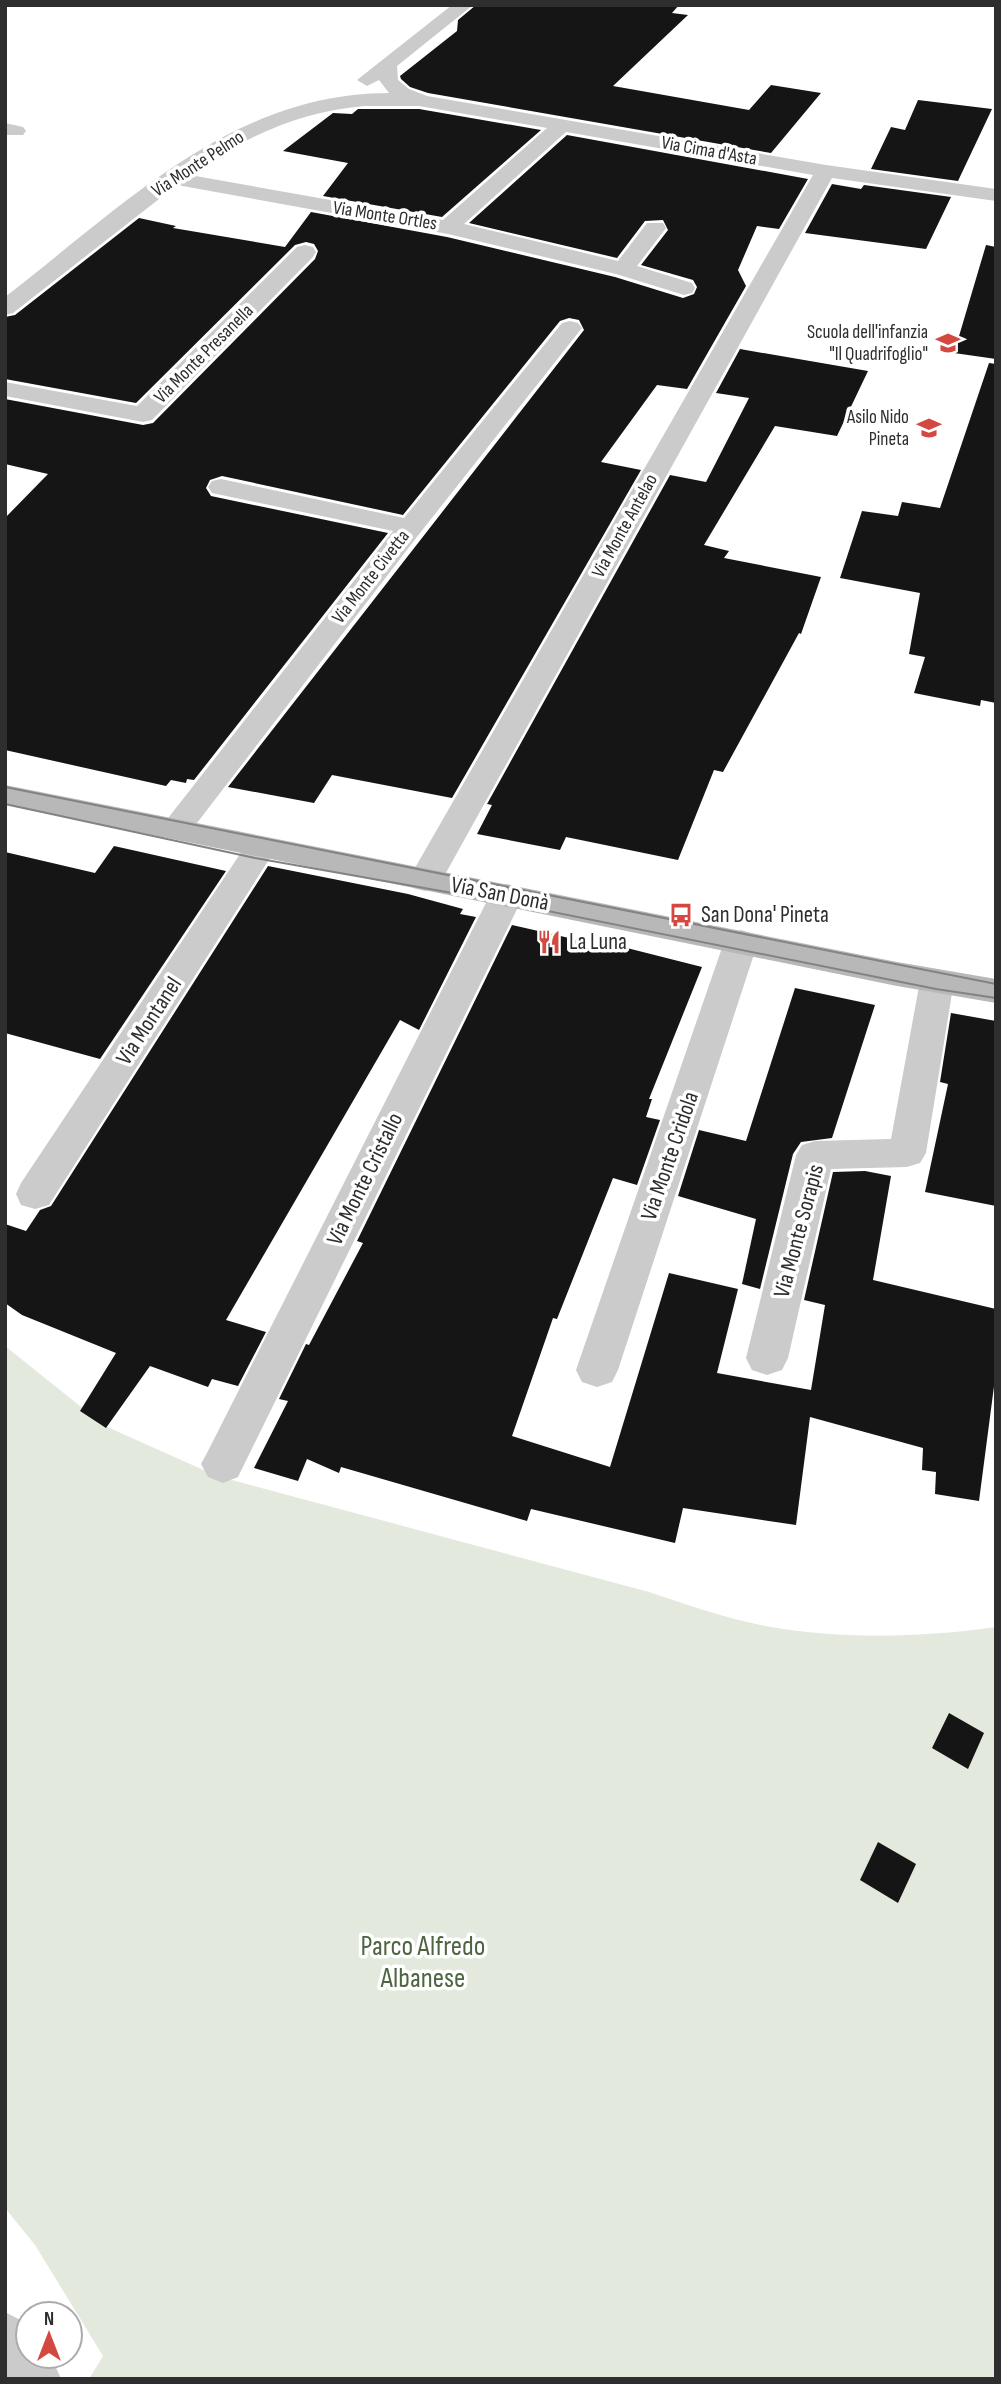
<svg xmlns="http://www.w3.org/2000/svg" width="1001" height="2384" font-family="'Sofia Sans Condensed',sans-serif">
  <style>
    .green { fill: #e3eadd }
    .building { fill: #151515 }
    .lines { fill: none; stroke-linecap: round; stroke-linejoin: round }
    .street { fill: #cbcbcb; fill-rule: evenodd }
    .secondary { fill: #b8b8b8; fill-rule: evenodd }
    .tram { stroke: #838383; stroke-width: 2 }
    .labels { text-anchor: middle; dominant-baseline: central; stroke-width: 7; stroke-linejoin: round; paint-order: stroke }
    .far-street-label { font-size: 19px; fill: #2e2e2e; stroke: #fff }
    .far-poi-label { font-size: 19px; fill: #2e2e2e; stroke: #fff; text-anchor: end }
    .street-label { font-size: 23px; fill: #2e2e2e; stroke: #fff }
    .poi-label { font-size: 23px; fill: #2e2e2e; stroke: #fff; text-anchor: start }
    .near-park-label { font-size: 28px; fill: #4d6540; stroke: #fff }
  </style>
  <rect width="100%" height="100%" fill="#fff"/>
  <!-- green -->
  <path class="green" d="M5 1346 105 1426 217 1476 649 1592C693 1607 737 1622 783 1629 852 1639 926 1637 996 1627V2379H89L103 2356 35 2245 5 2208Z"/>
  <!-- building -->
  <path class="building" d="M476 5H679L672 13 688 15 613 86 749 110 771 85 821 93 771 153 428 93 410 87 401 79 400 76 457 31 458 20Z
    M918 100 992 109 958 181 871 169 891 127 905 130Z
    M358 109H419L541 130 442 217 323 196 348 163 283 151 333 113 352 114Z
    M567 135 808 179 779 229 757 226 738 270 746 286 687 389 657 385 601 462 641 470 452 798 332 775 314 803 228 787 584 330 579 320 569 318 560 321 403 515 222 476 210 480 206 488 211 496 388 533 194 780 187 779 186 783 171 780 166 786 5 750V518L48 474 5 464V399L143 425 153 423 315 259 318 251 314 244 306 242 295 245 136 403 5 379V317L15 315 139 218 176 226 173 228 285 247 311 212 447 237 615 277 683 298 694 294 697 287 693 280 641 265 668 230 663 220 645 221 617 258 469 223Z
    M832 184 861 189 864 185 951 197 926 249 805 233Z
    M986 245 996 247V359L954 353Z
    M740 349 868 371 837 436 775 426 704 545 729 551 724 558 821 577 801 634 799 633 723 772 714 770 678 860 566 837 560 850 477 834 492 805 487 804 670 475 706 482 749 398 716 393Z
    M989 363 996 364V703L981 700 980 706 914 693 925 657 909 654 920 593 840 578 862 511 898 516 902 502 940 508Z
    M114 846 226 871 100 1059 5 1033V852L95 873Z
    M268 866 408 894 463 909 460 914 476 917 419 1030 400 1020 226 1320 266 1332 238 1386 212 1379 208 1387 150 1366 106 1428 80 1411 116 1353 22 1315 5 1303V1224L26 1231 40 1210 51 1206Z
    M512 925 622 950 623 947 702 967 649 1099H652L646 1117 660 1120 637 1185 613 1178 557 1319 553 1318 512 1436 610 1467 669 1273 738 1289 717 1373 811 1390 825 1305 804 1300 833 1172 865 1171 891 1176 873 1280 996 1309V1371L979 1501 935 1494 936 1472 922 1470 923 1448 810 1417 796 1525 683 1508 675 1543 531 1509 527 1521 341 1467 339 1473 307 1459 298 1481 254 1468 288 1401 279 1399 306 1344 309 1345 363 1243 357 1241Z
    M795 988 875 1005 832 1138 801 1142 793 1154 760 1289 742 1284 756 1219 678 1196 699 1130 746 1141Z
    M951 1013 996 1021V1206L925 1192 948 1084 940 1082Z
    M949 1713 984 1733 968 1769 932 1748Z
    M878 1842 916 1864 898 1903 860 1880Z"/>
  <g class="lines">
    <!-- street -->
    <path class="street" d="M452 5H473L397 66 398 80 409 89 427 96 826 165 996 189V201L832 178 442 880 437 888 425 891 413 888 408 880 813 175 566 132 464 224 618 261 647 223H663L666 228 637 266 692 283 695 288 692 293 684 295 616 274 448 234 177 185 13 313 5 315V297C122 207 232 93 389 93L379 80 367 86 357 80ZM364 106H419L547 128 443 220 190 175C244 137 298 112 364 106Z
      M5 123 23 127 26 131 23 135H5Z
      M305 245 313 247 316 252 313 257 152 420 143 422 5 396V382L137 406 297 247Z
      M570 321 578 323 582 328 578 333 420 533 187 836 176 839 165 836 160 829 165 822 393 531 212 493 208 487 212 481 221 479 404 518 562 323Z
      M261 836 272 839 277 847 49 1205 35 1209 21 1205 16 1194 21 1183 250 839Z
      M507 884 519 887 524 895 238 1477 223 1483 208 1477 201 1464 208 1451 490 895 495 887Z
      M741 930 753 934 758 942 618 1370 612 1382 597 1387 582 1382 576 1370 724 942 729 934Z
      M937 969 949 972 954 981 926 1153 920 1163 907 1167 831 1169 788 1358 782 1370 767 1375 752 1370 746 1358 796 1155 802 1145 815 1141 891 1139 920 981 925 972Z
      M5 2312 28 2324V2356H51L61 2379H5Z"/>
    <!-- secondary -->
    <path class="secondary" d="M5 785 897 962 996 979V1003L897 986 5 805Z"/>
    <!-- tram -->
    <path class="tram" d="M5 787 996 984
      M5 804 255 858 503 902 936 989 996 998"/>
  </g>
  <!-- icons -->
  <defs>
    <g id="school-bare" transform="scale(1.89)"><path d="M0-5L7-2L0 1L-7-2ZM-4 1L0 2.5L4 1V4Q0 6-4 4Z" fill="#d34942" stroke="#fff" stroke-width="2.5" paint-order="stroke"/></g>
    <g id="bus-bare" transform="scale(1.89)"><path d="M-5-6H5V4H4V6H2V4H-2V6H-4V4H-5ZM-3.5-4V0h7V-4ZM-3.5 1.2v1.5H-2V1.2ZM2 1.2v1.5H3.5V1.2Z" fill="#d34942" stroke="#fff" stroke-width="2.5" paint-order="stroke"/></g>
    <g id="restaurant-bare" transform="scale(1.89)"><path d="M-5-6h1v4h1v-4h1v4h1v-4h1v5L-1.5 .5V6h-2V.5L-5-1ZM5-6V6H3V1.5H1.5Q1.5-4 5-6Z" fill="#d34942" stroke="#fff" stroke-width="2.5" paint-order="stroke"/></g>
  </defs>
  <g fill-rule="evenodd">
    <use href="#school-bare" x="948" y="343"/>
    <use href="#school-bare" x="929" y="428"/>
    <use href="#bus-bare" x="681" y="915"/>
    <use href="#restaurant-bare" x="549" y="942"/>
  </g>
  <g class="labels">
    <!-- far-street labels -->
    <g class="far-street-label">
      <text transform="translate(709 151) rotate(10)">Via Cima d'Asta</text>
      <text transform="translate(198 164) rotate(-33)">Via Monte Pelmo</text>
      <text transform="translate(385 216) rotate(9)">Via Monte Ortles</text>
      <text transform="translate(204 354) rotate(-45)">Via Monte Presanella</text>
      <text transform="translate(625 526) rotate(-61)">Via Monte Antelao</text>
      <text transform="translate(371 577) rotate(-52)">Via Monte Civetta</text>
    </g>
    <!-- far-poi labels -->
    <g class="far-poi-label">
      <text x="928" y="332">Scuola dell'infanzia<tspan x="928" dy="22">"Il Quadrifoglio"</tspan></text>
      <text x="909" y="417">Asilo Nido<tspan x="909" dy="22">Pineta</tspan></text>
    </g>
    <!-- street labels -->
    <g class="street-label">
      <text transform="translate(500 894) rotate(11)">Via San Donà</text>
      <text transform="translate(149 1021) rotate(-57)">Via Montanel</text>
      <text transform="translate(670 1156) rotate(-71)">Via Monte Cridola</text>
      <text transform="translate(365 1179) rotate(-64)">Via Monte Cristallo</text>
      <text transform="translate(799 1231) rotate(-75)">Via Monte Sorapis</text>
    </g>
    <!-- poi labels -->
    <g class="poi-label">
      <text x="701" y="915">San Dona' Pineta</text>
      <text x="569" y="942">La Luna</text>
    </g>
    <!-- near-park labels -->
    <g class="near-park-label">
      <text x="423" y="1946">Parco Alfredo<tspan x="423" dy="32">Albanese</tspan></text>
    </g>
  </g>
  <!-- border -->
  <rect width="1001" height="2384" fill="none" stroke="#2e2e2e" stroke-width="14"/>
  <!-- north arrow -->
  <g transform="translate(49 2335)"><circle r="33" fill="#ffffff" stroke="#ababab" stroke-width="2"/>
  <path d="M0-5L12 26L0 18L-12 26Z" fill="#d34942"/>
  <text y="-10" font-size="19" font-weight="bold" text-anchor="middle" fill="#2e2e2e">N</text>
  </g>
</svg>
